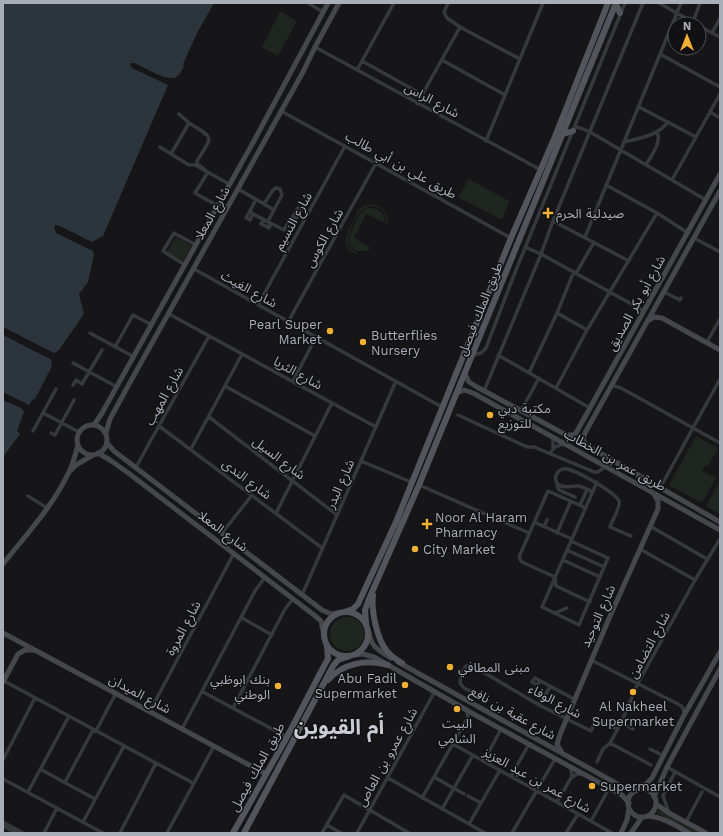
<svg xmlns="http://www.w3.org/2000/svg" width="723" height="836" font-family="'Work Sans','Noto Sans Arabic',sans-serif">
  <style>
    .green { fill: #1e261f }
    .water { fill: #2c353c }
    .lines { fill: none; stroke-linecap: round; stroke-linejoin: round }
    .street { stroke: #37383d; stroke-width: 3.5 }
    .secondary { stroke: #45474d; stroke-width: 5 }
    .primary { stroke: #53555c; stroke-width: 6 }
    .poi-dot { fill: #f2b134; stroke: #111113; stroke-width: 1.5 }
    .labels { text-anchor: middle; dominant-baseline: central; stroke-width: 3; stroke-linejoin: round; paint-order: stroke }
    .street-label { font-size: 13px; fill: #a8adb8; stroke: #111113 }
    .poi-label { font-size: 13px; fill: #a8adb8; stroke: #111113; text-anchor: start }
    .town-label { font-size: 21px; font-weight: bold; fill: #c9ccd4; stroke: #111113 }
  </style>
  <rect width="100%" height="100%" fill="#161618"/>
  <!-- green -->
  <path class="green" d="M280 11 295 20 296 23 278 56 265 49 262 47Z
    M469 179 509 201 503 218 500 219 458 197Z
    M372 204C384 206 388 213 388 224H386C386 220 386 216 384 212 379 205 367 204 361 211 356 217 345 238 349 246 351 249 355 252 358 255 339 248 346 235 353 222 355 217 357 211 361 208 364 205 368 205 372 204Z
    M367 208C379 207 384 213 385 223L366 214 354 238 371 248C364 254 350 252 349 241 349 235 358 216 362 212 363 211 366 209 367 208Z
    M176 237 192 246 183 261 167 252Z
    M696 436 718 448 708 466 706 465 702 471 716 478 702 503 669 485Z
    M719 482H720V514L706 506Z
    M330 634a17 17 0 1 1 34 0a17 17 0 1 1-34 0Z
    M659 808 701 833H694L657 813Z"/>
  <!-- water -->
  <path class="water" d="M3 3H214L197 33 183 64 184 66C182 70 180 75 176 77 168 82 143 67 135 63H131L130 65 132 68 168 85 103 236 92 242 60 226 56 225 54 227 56 233 93 251 94 255 88 282 79 294 84 314 59 350 54 353 3 327Z
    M3 335 50 359 52 362 51 368 35 399 32 400 29 405 3 392Z
    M3 400 21 408 24 412 17 431 20 434 3 457Z"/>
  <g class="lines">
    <!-- street -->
    <path class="street" d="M308 3 323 12
      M448 3 444 12 447 18 460 27 520 59
      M659 3 696 24
      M693 22 700 3
      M699 26 720 37
      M712 33 720 18
      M315 47 541 170
      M660 54 720 87
      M442 60 505 95
      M362 61 423 95
      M357 70 394 3
      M417 104 460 27
      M639 107 696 137
      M281 111 511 238
      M710 112 720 118
      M179 114 189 123
      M575 126 590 132 706 200
      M486 141 543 3
      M624 142C641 138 657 136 668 122
      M160 147 171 154
      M646 165C651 155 662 144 657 132
      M205 170 197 163V161C213 135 215 139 189 123L171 154 189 165H195L229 184
      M208 172 195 193 218 206
      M672 180 720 94
      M606 185 657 213 688 233
      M238 189 264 204 273 190 276 188 280 189 282 195 268 221H263L261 224 269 228 270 226 268 221
      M264 204 274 210
      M250 211 256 199
      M253 214 250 220 246 218 250 211 253 214 284 230 290 219 294 222 301 210 298 208 291 220
      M553 221 629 261
      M585 237 681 3
      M694 238 720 252
      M525 247 541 254 644 311
      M185 265 163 251 174 233 196 245
      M194 269 442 407
      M664 292 680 300 681 298
      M258 305 345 146
      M557 313 587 330
      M169 314 376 427
      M288 322 376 163
      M90 333 134 357
      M707 342 720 319
      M115 347 133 315 152 325
      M472 355 481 353 486 348 514 275 625 3
      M498 355 590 408
      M73 363 117 387
      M529 373 557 313 572 276 578 270 594 242
      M293 381 316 337
      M73 385 76 380 82 384 102 350
      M612 385 621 388 720 443
      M225 386 315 436
      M556 388 587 330 657 213
      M484 391 541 254 553 221 643 3
      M521 411 539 378
      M43 413 79 432
      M458 415 527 447H534L594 472H598L605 467
      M209 417 337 515
      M159 426 322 548
      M33 431 56 389
      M51 433 55 435 74 400
      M553 438V449
      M191 449 242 354
      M550 453 555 447 563 444
      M361 461 411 482
      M136 467 209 336
      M419 485 529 533
      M557 485 559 490 575 497
      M660 488 720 379
      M593 492C588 490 581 485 576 486 570 486 563 489 558 484 556 482 555 479 556 476 557 471 562 468 567 469 577 471 615 492 619 501 621 506 612 521 610 527L631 536
      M28 496 47 508
      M580 505 587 490
      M586 508 548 491 519 557 521 561 524 563 555 577 556 586 590 602
      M276 513 332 403
      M534 522 572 539
      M650 526 707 559
      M544 527 547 520
      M222 533 252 495
      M557 533 571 501
      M571 541 608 558 579 625 542 607 597 482
      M640 549 695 580
      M567 550 604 567
      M563 560 600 577
      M302 595 396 381
      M555 613 567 608
      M242 618 272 635
      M591 660 680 705 683 708 684 714
      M4 681 193 783
      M540 681 537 685 532 682 535 678 574 699
      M203 692 287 737
      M472 692 464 688 460 683 461 674 466 666H473L539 705 591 731 596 719 617 729
      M539 705 550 687
      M233 708 285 609 293 599
      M150 711 234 553
      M621 723 633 729
      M182 729 255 591 265 577
      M610 743 651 765
      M453 744 612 833
      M650 749 664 756
      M3 760 35 698
      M484 761 501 729
      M597 762 603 749 610 743 621 723 638 683 695 580 720 539
      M667 767 720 797
      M40 769 95 799
      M511 776 529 744
      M434 777 464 794
      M388 778 485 833
      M571 778 577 774H583
      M3 779 103 833
      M65 782 92 732 96 731 116 693
      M28 792 69 716
      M468 796 481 803
      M422 798 468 717 466 709
      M557 802 571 778 572 774 570 767
      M442 809 473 755
      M669 813 663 796 675 772
      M591 821 607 792
      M3 822 23 833
      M83 822 124 746
      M686 822 702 792
      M469 824 500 770
      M327 825 341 833
      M3 826 16 833
      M44 833 57 808
      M120 833 156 763
      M167 833 214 746
      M322 833 344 795 409 833
      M357 833 435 691
      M512 833 555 759
      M566 833 578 814"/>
    <!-- secondary -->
    <path class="secondary" d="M649 320 654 317 662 318 720 350
      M465 374 469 382 477 387 605 456 720 522
      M457 393 464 390 473 393 720 530
      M94 425 102 413 255 139 328 3
      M77 440a15 15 0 1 1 30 0a15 15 0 1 1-30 0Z
      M106 433 110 419 128 386 303 72 315 47 339 3
      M565 435H573L576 433 720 174
      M107 443 114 451 322 610 331 614 339 613
      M587 447 583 439 585 433 720 191
      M98 453 110 460 131 475 314 615 321 621 324 636
      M71 470 76 465 93 455
      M3 564C26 535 52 507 68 474 73 465 75 455 78 445
      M369 632C371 647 378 650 391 658
      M3 633 266 774
      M355 655 363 654 374 657 477 716 622 795 629 803
      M398 662 621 786 636 791
      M3 682 18 654 25 650H34
      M561 751 557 744 561 732 611 614 658 509V501L654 494
      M641 789 652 778 683 717 720 652
      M628 803a14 14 0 1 1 28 0a14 14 0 1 1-28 0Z
      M654 797 667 767 720 669
      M656 804 669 813 706 833
      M647 816C663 817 675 825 689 833
      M621 833 627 820 629 808
      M631 833 642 817"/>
    <!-- primary -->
    <path class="primary" d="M616 4 620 13
      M563 134 573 131
      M373 595C371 610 377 640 387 651 391 656 397 660 402 663
      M324 634a22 22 0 1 1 44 0a22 22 0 1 1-44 0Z
      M344 612 353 609 358 604 396 522 511 238 554 139 608 3
      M366 623 365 610 369 599 419 485 616 3
      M328 680C343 663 367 659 388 665
      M233 833 287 737 325 664 328 659 327 646
      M244 833 333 666 338 660 350 656"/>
  </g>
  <!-- markers -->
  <g class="poi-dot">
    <path d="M546 207h4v4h4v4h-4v4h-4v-4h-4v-4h4z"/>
    <circle cx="330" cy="331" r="4"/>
    <circle cx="363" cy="342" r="4"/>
    <circle cx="490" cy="415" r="4"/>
    <path d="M425 518h4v4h4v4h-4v4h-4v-4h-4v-4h4z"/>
    <circle cx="415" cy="549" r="4"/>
    <circle cx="450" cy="667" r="4"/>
    <circle cx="405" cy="685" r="4"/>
    <circle cx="278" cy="686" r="4"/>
    <circle cx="633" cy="692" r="4"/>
    <circle cx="457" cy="709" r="4"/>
    <circle cx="592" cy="786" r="4"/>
  </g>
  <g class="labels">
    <!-- street labels -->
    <g class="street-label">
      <text transform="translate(432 100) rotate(28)">شارع الراس</text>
      <text transform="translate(401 165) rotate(29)">طريق علي بن أبي طالب</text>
      <text transform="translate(212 213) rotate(-61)">شارع المعلا</text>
      <text transform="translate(293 221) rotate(-61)">شارع النسيم</text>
      <text transform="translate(324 238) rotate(-61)">شارع الكوس</text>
      <text transform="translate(249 289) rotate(29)">شارع الغيث</text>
      <text transform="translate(636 303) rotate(-61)">شارع أبو بكر الصديق</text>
      <text transform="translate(480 309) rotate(-68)">طريق الملك فيصل</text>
      <text transform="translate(298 373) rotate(29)">شارع الثريا</text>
      <text transform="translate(164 396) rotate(-61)">شارع المهب</text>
      <text transform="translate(279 458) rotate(37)">شارع السيل</text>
      <text transform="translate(615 460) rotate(29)">طريق عمر بن الخطاب</text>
      <text transform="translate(247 479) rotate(37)">شارع الندى</text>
      <text transform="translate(340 484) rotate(-66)">شارع البدر</text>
      <text transform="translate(223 531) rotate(37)">شارع المعلا</text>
      <text transform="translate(598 616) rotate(-66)">شارع التوحيد</text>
      <text transform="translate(183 628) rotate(-62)">شارع المروة</text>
      <text transform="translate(649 645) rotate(-62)">شارع التضامن</text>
      <text transform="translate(140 694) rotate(28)">شارع الميدان</text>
      <text transform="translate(555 701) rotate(28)">شارع الوفاء</text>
      <text transform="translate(513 713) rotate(29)">شارع عقبة بن نافع</text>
      <text transform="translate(387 757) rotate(-61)">شارع عمرو بن العاص</text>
      <text transform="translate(257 767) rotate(-61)">طريق الملك فيصل</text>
      <text transform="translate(537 780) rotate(29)">شارع عمر بن عبد العزيز</text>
    </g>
    <!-- poi labels -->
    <g class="poi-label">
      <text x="556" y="213">صيدلية الحرم</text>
      <text x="322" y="324" text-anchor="end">Pearl Super<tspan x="322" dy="15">Market</tspan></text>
      <text x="371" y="335">Butterflies<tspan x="371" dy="15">Nursery</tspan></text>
      <text x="498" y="408">مكتبة دبي<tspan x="498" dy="15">للتوزيع</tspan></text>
      <text x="435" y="517">Noor Al Haram<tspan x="435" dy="15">Pharmacy</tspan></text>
      <text x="423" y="549">City Market</text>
      <text x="458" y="667">مبنى المطافي</text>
      <text x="397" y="678" text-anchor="end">Abu Fadil<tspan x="397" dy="15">Supermarket</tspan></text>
      <text x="270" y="679" text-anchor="end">بنك ابوظبي<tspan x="270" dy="15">الوطني</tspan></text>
      <text x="633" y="706" text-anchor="middle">Al Nakheel<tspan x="633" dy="15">Supermarket</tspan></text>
      <text x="457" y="723" text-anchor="middle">البيت<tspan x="457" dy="15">الشامي</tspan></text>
      <text x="600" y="786">Supermarket</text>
    </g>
    <!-- town labels -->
    <g class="town-label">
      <text x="339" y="726">أم القيوين</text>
    </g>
  </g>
  <!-- border -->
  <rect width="723" height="836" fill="none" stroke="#a8adb8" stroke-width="8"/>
  <!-- north arrow -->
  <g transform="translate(687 36)"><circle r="19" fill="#111113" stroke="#4d4f55"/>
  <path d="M0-3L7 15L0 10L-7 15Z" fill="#f2b134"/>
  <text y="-6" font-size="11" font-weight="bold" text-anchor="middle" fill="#a8adb8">N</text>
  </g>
</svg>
